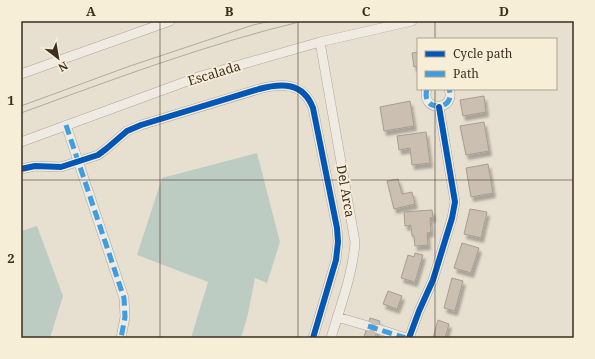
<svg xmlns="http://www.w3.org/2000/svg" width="595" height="359" font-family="'Noto Serif',serif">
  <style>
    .water { fill: #bcccc2 }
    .building { fill: #cbbfb2; stroke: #a89c90; filter: url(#shadow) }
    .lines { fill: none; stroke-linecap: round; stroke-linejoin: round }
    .minor-casing { stroke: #ada599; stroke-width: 10 }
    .minor { stroke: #efebe3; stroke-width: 9 }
    .tram { stroke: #afaaa2; stroke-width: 1 }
    .quiet { stroke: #3f9de0; stroke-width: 5; stroke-dasharray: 10 5; stroke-linecap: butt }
    .cycleway-casing { stroke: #f7eed8; stroke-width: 8 }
    .cycleway { stroke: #0057b8; stroke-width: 6 }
    .grid { fill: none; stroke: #3d2e20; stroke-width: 1; stroke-opacity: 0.55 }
    .labels { text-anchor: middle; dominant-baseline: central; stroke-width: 3.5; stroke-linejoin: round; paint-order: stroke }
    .street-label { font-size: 13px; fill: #3d2e20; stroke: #f7eed8 }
    .neatline { fill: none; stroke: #3d2e20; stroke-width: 1.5 }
    .grid-label { font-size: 13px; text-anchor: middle; font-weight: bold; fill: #3d2e20 }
  </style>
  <defs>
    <filter id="shadow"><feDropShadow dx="2.5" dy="4.5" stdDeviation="1" flood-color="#0004"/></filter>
  </defs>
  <rect width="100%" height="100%" fill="#e7e0d1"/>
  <!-- water -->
  <path class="water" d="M257 153 280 242 267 283 255 278 248 314 241 338H191L208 282 137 255 162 178Z
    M37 226 63 296 50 338H21V231Z"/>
  <!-- building -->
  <path class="building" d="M418 52V66L414 67 412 53Z
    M484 96 486 112 463 116 460 100Z
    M410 101 414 126 384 131 380 107Z
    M484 122 489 151 466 155 460 126Z
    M426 132 430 163 412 165 410 148 399 150 397 136Z
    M488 164 493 193 471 197 466 168Z
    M398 179 402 194 412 192 415 204 394 209 387 181Z
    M470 209 487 212 481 238 464 234Z
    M432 210 433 217 430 218 431 232 427 233 428 245 415 246 414 236H412L411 225 405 226 404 212Z
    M462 243 479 248 471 273 454 268Z
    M415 253 423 255 415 282 401 278 408 255 414 257Z
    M452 278 463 281 455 311 444 308Z
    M388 291 402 296 397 309 383 304Z
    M370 318 380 321 375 338 364 337Z
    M438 320 449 324 445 338H433Z"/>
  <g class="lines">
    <!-- minor casing -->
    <g class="minor-casing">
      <path id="minor" d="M320 42 355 242C353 274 340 307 331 338
        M21 74 170 21
        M427 89C420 113 457 111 449 89
        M66 125 124 298 125 317 121 338
        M21 142 201 76 320 42 412 21
        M21 169 35 166 61 167 98 155 106 149 127 131 141 125 259 89C282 83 303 82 313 108L337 228 338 242 336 260 313 338
        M337 317 368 326
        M378 329 406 338
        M409 338 419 311 433 280 452 218 455 202 439 107"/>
    </g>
    <!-- minor -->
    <use href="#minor" class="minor"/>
    <!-- tram -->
    <path class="tram" d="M21 106 130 66 253 25 271 21
      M21 113C114 79 207 44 303 21"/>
    <!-- quiet -->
    <path class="quiet" d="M427 89C420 113 457 111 449 89
      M66 125 124 298 125 317 121 338
      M368 326 406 338"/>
    <!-- cycleway casing -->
    <g class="cycleway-casing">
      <path id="cycleway" d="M21 169 35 166 61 167 98 155 106 149 127 131 141 125 259 89C282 83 303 82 313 108L337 228 338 242 336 260 313 338
        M409 338 419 311 433 280 452 218 455 202 439 107"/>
    </g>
    <!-- cycleway -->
    <use href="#cycleway" class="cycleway"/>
  </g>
  <!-- grid -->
  <path class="grid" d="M160 21V338M298 21V338M435 21V39M435 89V338M21 180H574"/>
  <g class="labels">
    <!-- street labels -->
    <g class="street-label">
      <text transform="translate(214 73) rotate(-17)">Escalada</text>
      <text transform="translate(346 191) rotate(80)">Del Arca</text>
    </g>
  </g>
  <!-- border -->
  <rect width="595" height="359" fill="none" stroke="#f7eed8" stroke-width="44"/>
  <!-- legend -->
  <rect x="417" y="38" width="140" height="52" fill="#f7eed8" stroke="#ada18e"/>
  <rect x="425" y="51" width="20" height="6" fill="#0057b8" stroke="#ada18e"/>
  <text x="453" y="58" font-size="12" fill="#3d2e20">Cycle path</text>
  <rect x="425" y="71" width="20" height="6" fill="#3f9de0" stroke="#ada18e"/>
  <text x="453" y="78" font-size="12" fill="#3d2e20">Path</text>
  <!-- north arrow -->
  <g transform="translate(58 58) rotate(149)" stroke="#f7eed8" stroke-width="3" paint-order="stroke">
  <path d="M0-3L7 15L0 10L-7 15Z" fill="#3d2e20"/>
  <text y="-6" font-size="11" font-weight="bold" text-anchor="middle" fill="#3d2e20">N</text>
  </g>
  <rect x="22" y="22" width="551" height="315" class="neatline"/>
  <g class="grid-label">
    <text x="91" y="16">A</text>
    <text x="229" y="16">B</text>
    <text x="366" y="16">C</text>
    <text x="504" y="16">D</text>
    <text x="11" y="105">1</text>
    <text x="11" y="263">2</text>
  </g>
</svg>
